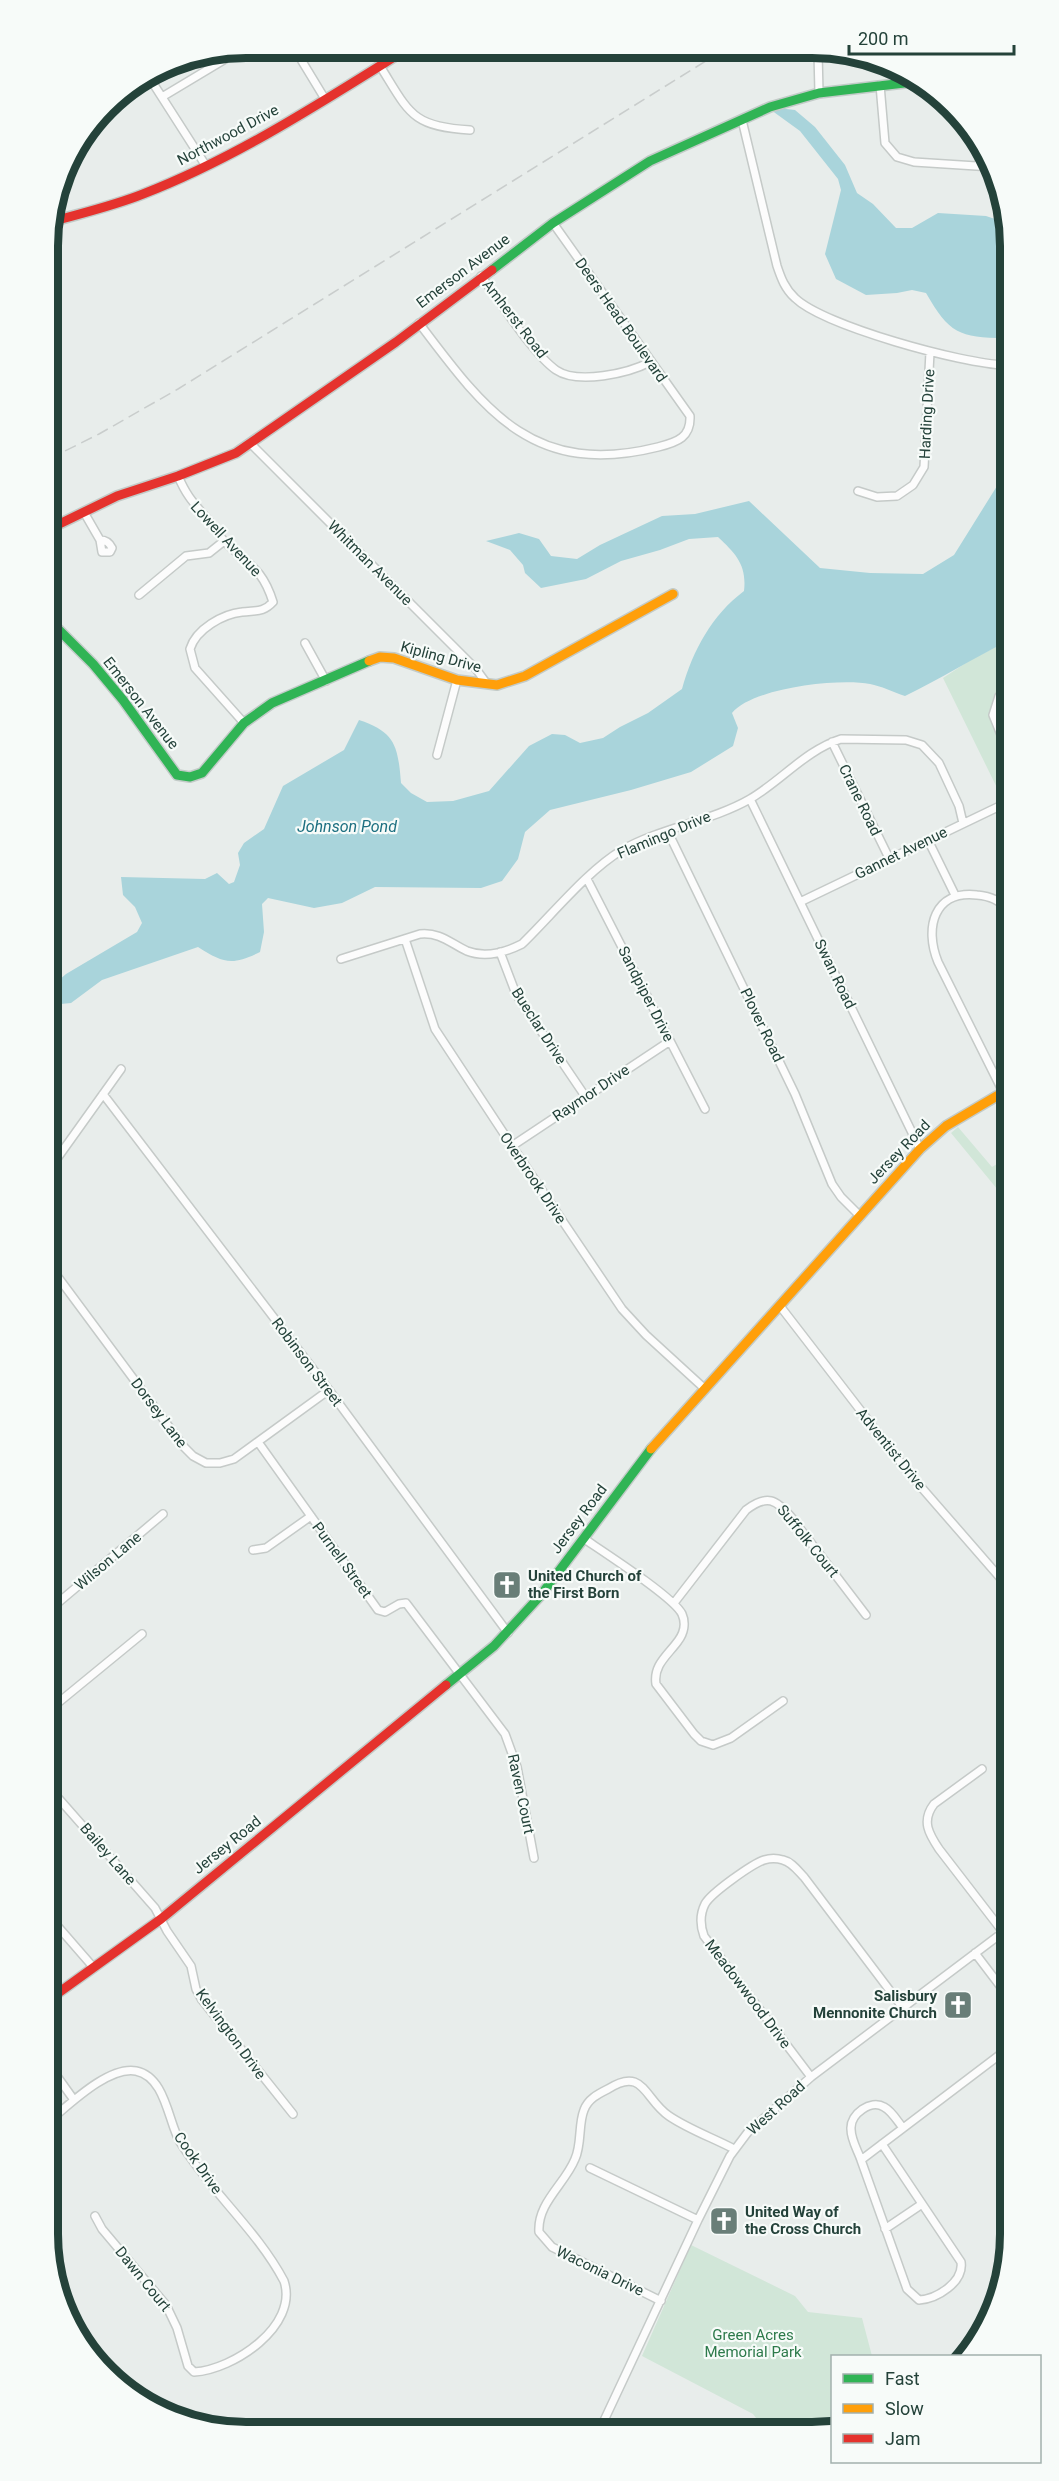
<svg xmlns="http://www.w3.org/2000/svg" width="1059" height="2481" font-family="Roboto,sans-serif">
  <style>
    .green { fill: #d1e6d8 }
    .water { fill: #a9d4db }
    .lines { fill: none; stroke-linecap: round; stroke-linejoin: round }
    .street-casing { stroke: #c5cac8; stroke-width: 10 }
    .fast-casing { stroke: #c3cbc8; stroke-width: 12 }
    .slow-casing { stroke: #c3cbc8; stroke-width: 12 }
    .jam-casing { stroke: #c3cbc8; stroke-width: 12 }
    .street { stroke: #fcfcfc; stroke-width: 7 }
    .fast { stroke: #30b455; stroke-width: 9 }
    .slow { stroke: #ff9f0a; stroke-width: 9 }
    .jam { stroke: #e5322d; stroke-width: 9 }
    .rail { stroke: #c9cdcc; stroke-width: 1.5; stroke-dasharray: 12 6; stroke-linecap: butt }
    .labels { text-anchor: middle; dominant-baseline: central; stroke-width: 4.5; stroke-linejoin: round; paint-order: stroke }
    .street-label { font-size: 15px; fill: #24423a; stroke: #f7fbf9 }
    .poi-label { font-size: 15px; font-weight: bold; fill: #24423a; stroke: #f7fbf9; text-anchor: start }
    .park-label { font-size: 15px; fill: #2d7a4b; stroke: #f7fbf9 }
    .water-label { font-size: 16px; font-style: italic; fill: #1c6f80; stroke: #f7fbf9 }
    .rim { fill: none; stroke: #24423a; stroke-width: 8 }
  </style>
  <rect width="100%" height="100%" fill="#e8edeb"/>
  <!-- green -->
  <path class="green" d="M1006 642V806L943 678 972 659Z
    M958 1127 992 1167 1007 1158V1201L951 1133Z
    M691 2245 795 2296 808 2312 862 2318 872 2356H832V2426L763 2427 753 2414 642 2356Z"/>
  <!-- water -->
  <path class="water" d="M778 108 795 110 815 127 845 165 857 193 873 204 896 228H912L938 213 986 216 1004 222 1005 338C959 338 949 333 926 293L912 290 897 293 866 295 836 279 825 254 841 190 838 179 800 131 771 110Z
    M997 486 1005 487 1006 642C972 659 940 679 905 696 893 692 881 686 870 684 838 678 752 688 732 713L738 728 733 746 691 772 631 790 550 810 525 832 518 859 502 881 481 888 375 887 342 903 314 908 268 898 262 904 264 932 260 952C232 966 223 963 198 947L102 980 71 1003 51 1005V987L66 974 137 932 142 923 135 907 123 895 121 877 205 879 217 873 229 884 234 882 240 865 238 853 244 843 264 829 283 786 344 750 359 720C396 732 398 747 401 783L411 793 427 802 453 801 489 791 529 746 552 734 565 735 580 743 603 738 620 727 648 713 682 689C693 650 712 615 744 591 747 565 736 554 718 537L689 539 660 550 621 561 586 579 541 588 525 573 523 565 510 550 486 541 519 533 539 539 551 556 577 559 600 545 662 516 695 514 749 501 820 568 870 573 923 574 954 555Z"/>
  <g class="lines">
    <!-- street casing -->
    <g class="street-casing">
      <path id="street" d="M294 48 325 99
        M818 52 819 93
        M380 66C409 112 411 127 470 130
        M149 77 206 166
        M880 85 885 143 897 157 914 162 992 167
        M162 97 242 49
        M742 120 777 266C781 278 785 289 795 298 824 326 963 364 1005 365
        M979 164 981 143
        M481 276C500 301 532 353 556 370 578 385 629 373 650 362
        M419 323C486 412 534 478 658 447 678 442 691 437 690 416L553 223
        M250 443 476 669 487 684
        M178 476C188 499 195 504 210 522 215 528 219 535 224 541 248 565 262 567 273 602 263 613 255 610 242 612 223 614 196 629 190 649L195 668 244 723
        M858 491 877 497 897 496 913 485 924 467 930 352
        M85 514 100 540
        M100 540C106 540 109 542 112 548L110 552H102Z
        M139 595 186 556 209 553 224 541
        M305 643 326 681
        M1006 691 999 696 993 715 1006 747
        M832 742 889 858
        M437 755 457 680
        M750 799 920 1149
        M668 832 795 1094 832 1184 841 1197 859 1215
        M928 840 955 895
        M587 879 705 1109
        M800 902 1002 805
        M405 939 435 1029 512 1146 622 1309 646 1335 705 1389
        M500 952 516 994 585 1096
        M341 959 420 934C440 932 450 943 467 951 485 958 506 952 522 944 552 915 587 871 622 850 660 828 712 821 750 799 781 781 806 750 841 739L906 740 922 745 939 763 959 806 963 823
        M1003 1092 938 962C924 928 934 890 977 895 988 896 1000 900 1006 909
        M103 1094 329 1390 508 1633
        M512 1146 670 1041
        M51 1167 121 1069
        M52 1269 184 1447 193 1456 206 1463H220L234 1459 329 1390
        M780 1306 908 1472 1009 1588
        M258 1442 378 1610 385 1612 399 1604 406 1603 505 1734 517 1767 534 1858
        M583 1538C602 1551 674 1597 682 1614 686 1623 684 1633 678 1641 668 1655 653 1665 656 1684L694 1734 701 1741 713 1745 731 1738 783 1701
        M253 1550 266 1548 311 1516
        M674 1603 746 1510C767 1494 776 1499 792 1518L866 1615
        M53 1607 163 1514
        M53 1707 142 1634
        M982 1769 934 1804C921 1821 929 1834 939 1849L1003 1932
        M53 1792 155 1908 167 1931 191 1966 196 1989 202 2000 293 2114
        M54 1922 94 1968
        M975 1953 1010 1999
        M54 2072 74 2100
        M811 2077 704 1936C700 1925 700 1914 705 1904 711 1893 752 1864 764 1860 770 1858 777 1858 783 1860 792 1862 798 1871 804 1877L903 2008
        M54 2117C73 2101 110 2066 136 2071 166 2077 168 2122 180 2142 210 2191 257 2230 284 2281 299 2326 233 2370 194 2372L188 2366 177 2328 166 2305 102 2229 95 2216
        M903 2128C898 2122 892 2111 884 2107 871 2099 850 2114 851 2129 851 2140 858 2151 861 2160L1010 2047
        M861 2160 907 2289 919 2300C937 2299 964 2282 961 2262L882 2144
        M590 2168 698 2220
        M885 2229 922 2204
        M661 2301 552 2247 539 2232C537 2203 565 2184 575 2159 582 2144 578 2125 584 2110 588 2099 598 2094 608 2089 644 2066 644 2099 669 2116 688 2129 713 2138 734 2149
        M601 2427 698 2220 730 2156 748 2132 811 2077 1010 1927"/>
    </g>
    <!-- fast casing -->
    <g class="fast-casing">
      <path id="fast" d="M492 270 553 223 650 161 770 107 819 93 913 82
        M50 621 93 664 123 700 177 775 190 777 202 773 244 723 272 703 369 661
        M446 1685 494 1646 541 1595 651 1449"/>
    </g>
    <!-- slow casing -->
    <g class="slow-casing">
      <path id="slow" d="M369 661 380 657 394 658 457 680 497 685 525 676 673 594
        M651 1449 920 1149 946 1126 1007 1090"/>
    </g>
    <!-- jam casing -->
    <g class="jam-casing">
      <path id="jam" d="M51 222C82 213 113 206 143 194 236 158 322 102 407 49
        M49 529 117 496 178 476 236 453 396 342 492 270
        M54 1996 161 1919 446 1685"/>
    </g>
    <!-- street -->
    <use href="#street" class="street"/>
    <!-- fast -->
    <use href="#fast" class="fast"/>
    <!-- slow -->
    <use href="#slow" class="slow"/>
    <!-- jam -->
    <use href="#jam" class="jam"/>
    <!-- rail -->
    <path class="rail" d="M49 459 99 434 178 389 722 51"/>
  </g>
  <!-- icons -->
  <defs>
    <g id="church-square" transform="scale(1.5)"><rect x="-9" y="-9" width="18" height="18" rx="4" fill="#697e78" stroke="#f7fbf9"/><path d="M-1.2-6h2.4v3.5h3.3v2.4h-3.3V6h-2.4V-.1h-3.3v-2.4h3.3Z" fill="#fff"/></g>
  </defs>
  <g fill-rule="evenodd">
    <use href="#church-square" x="507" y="1585"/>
    <use href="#church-square" x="958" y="2005"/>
    <use href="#church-square" x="724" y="2221"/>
  </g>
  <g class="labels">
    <!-- street labels -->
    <g class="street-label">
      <text transform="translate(228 135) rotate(-28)">Northwood Drive</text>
      <text transform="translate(463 271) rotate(-37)">Emerson Avenue</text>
      <text transform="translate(515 319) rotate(52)">Amherst Road</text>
      <text transform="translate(621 320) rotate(55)">Deers Head Boulevard</text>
      <text transform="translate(927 414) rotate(-87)">Harding Drive</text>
      <text transform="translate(226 539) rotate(47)">Lowell Avenue</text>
      <text transform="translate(370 563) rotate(45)">Whitman Avenue</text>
      <text transform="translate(441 657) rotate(15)">Kipling Drive</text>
      <text transform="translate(141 703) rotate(52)">Emerson Avenue</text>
      <text transform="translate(860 800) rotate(64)">Crane Road</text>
      <text transform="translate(664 835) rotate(-23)">Flamingo Drive</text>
      <text transform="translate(901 853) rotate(-26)">Gannet Avenue</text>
      <text transform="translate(835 974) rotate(64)">Swan Road</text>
      <text transform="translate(646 994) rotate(63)">Sandpiper Drive</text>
      <text transform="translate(762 1025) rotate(64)">Plover Road</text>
      <text transform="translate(539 1026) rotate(57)">Bueclar Drive</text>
      <text transform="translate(591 1093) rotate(-34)">Raymor Drive</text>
      <text transform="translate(899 1152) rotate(-46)">Jersey Road</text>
      <text transform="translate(533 1178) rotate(56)">Overbrook Drive</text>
      <text transform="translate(307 1362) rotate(53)">Robinson Street</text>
      <text transform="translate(159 1413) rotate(53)">Dorsey Lane</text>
      <text transform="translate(891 1449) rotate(51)">Adventist Drive</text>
      <text transform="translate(579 1519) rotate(-53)">Jersey Road</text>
      <text transform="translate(808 1541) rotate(51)">Suffolk Court</text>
      <text transform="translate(342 1560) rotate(54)">Purnell Street</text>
      <text transform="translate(108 1561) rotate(-40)">Wilson Lane</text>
      <text transform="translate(521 1794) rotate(78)">Raven Court</text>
      <text transform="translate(227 1845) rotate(-39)">Jersey Road</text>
      <text transform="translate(108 1854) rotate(49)">Bailey Lane</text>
      <text transform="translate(748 1994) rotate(53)">Meadowwood Drive</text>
      <text transform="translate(231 2034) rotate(54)">Kelvington Drive</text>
      <text transform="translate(776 2108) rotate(-42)">West Road</text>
      <text transform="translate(198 2163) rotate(55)">Cook Drive</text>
      <text transform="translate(600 2271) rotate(26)">Waconia Drive</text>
      <text transform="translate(143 2279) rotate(51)">Dawn Court</text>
    </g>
    <!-- poi labels -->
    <g class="poi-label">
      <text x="528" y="1576">United Church of<tspan x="528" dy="17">the First Born</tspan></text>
      <text x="937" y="1996" text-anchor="end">Salisbury<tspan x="937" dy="17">Mennonite Church</tspan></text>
      <text x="745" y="2212">United Way of<tspan x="745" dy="17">the Cross Church</tspan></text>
    </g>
    <!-- park labels -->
    <g class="park-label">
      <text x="753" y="2335">Green Acres<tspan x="753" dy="17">Memorial Park</tspan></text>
    </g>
    <!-- water labels -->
    <g class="water-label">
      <text x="347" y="826">Johnson Pond</text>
    </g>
  </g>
  <!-- crop -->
  <path d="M0 0H1059V2481H0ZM246 58H812A188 188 0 0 1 1000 246V2234A188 188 0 0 1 812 2422H246A188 188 0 0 1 58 2234V246A188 188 0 0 1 246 58Z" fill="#f7fbf9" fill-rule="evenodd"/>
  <path class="rim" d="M246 58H812A188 188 0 0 1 1000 246V2234A188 188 0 0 1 812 2422H246A188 188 0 0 1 58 2234V246A188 188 0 0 1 246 58Z"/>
  <!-- legend -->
  <rect x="831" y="2355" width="210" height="108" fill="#f7fbf9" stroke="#a3b1ad" stroke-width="1.5"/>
  <rect x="843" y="2374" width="30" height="9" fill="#30b455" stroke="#a3b1ad" stroke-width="1.5"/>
  <text x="885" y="2385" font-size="18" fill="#24423a">Fast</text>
  <rect x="843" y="2404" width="30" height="9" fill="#ff9f0a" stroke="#a3b1ad" stroke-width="1.5"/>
  <text x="885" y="2415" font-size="18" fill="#24423a">Slow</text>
  <rect x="843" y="2434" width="30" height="9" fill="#e5322d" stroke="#a3b1ad" stroke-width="1.5"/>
  <text x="885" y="2445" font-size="18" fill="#24423a">Jam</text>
  <!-- scale -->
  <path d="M849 45v9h165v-9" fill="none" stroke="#24423a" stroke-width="3"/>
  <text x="858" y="45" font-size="18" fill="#24423a" stroke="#f7fbf9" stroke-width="4.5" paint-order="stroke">200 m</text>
</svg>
